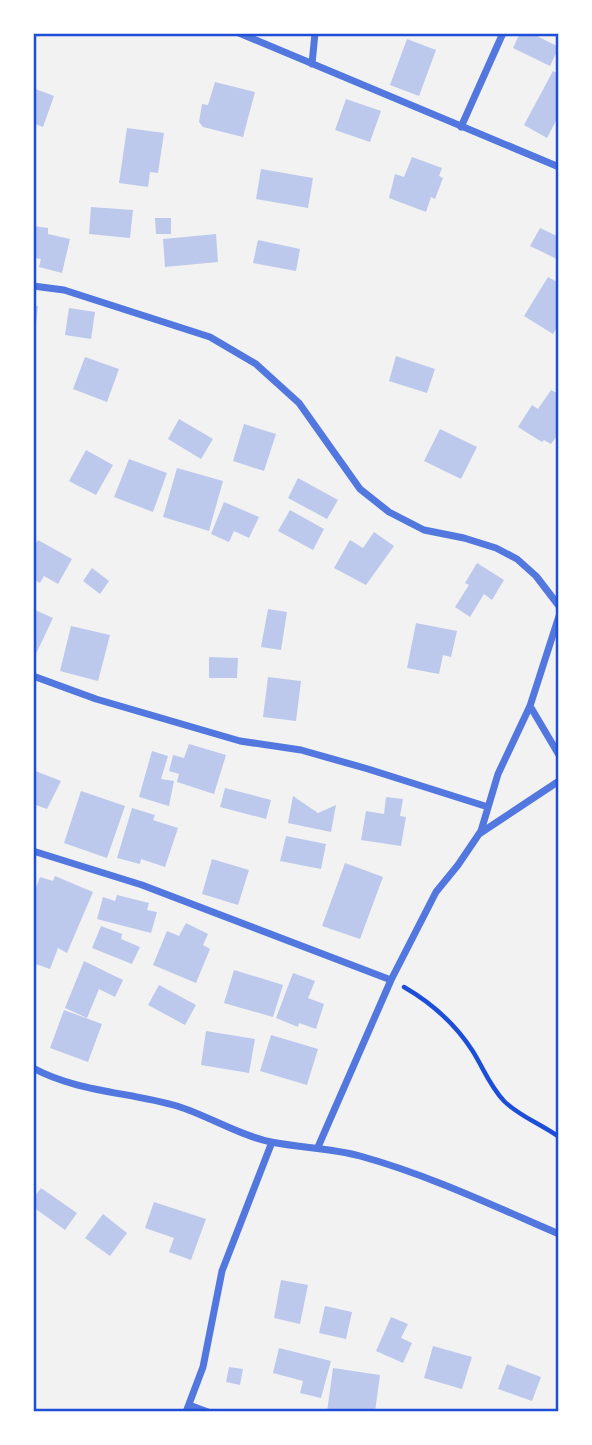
<svg xmlns="http://www.w3.org/2000/svg" width="592" height="1445" font-family="Mulish,sans-serif">
  <style>
    .building { fill: #bdc9ec }
    .lines { fill: none; stroke-linecap: round; stroke-linejoin: round }
    .path { stroke: #1d4ed8; stroke-width: 4.5 }
    .minor { stroke: #5277de; stroke-width: 7 }
    .neatline { fill: none; stroke: #1d4ed8; stroke-width: 2.5 }
  </style>
  <rect width="100%" height="100%" fill="#f2f2f2"/>
  <!-- building -->
  <path class="building" d="M520 33H531L559 47 550 66 513 48Z
    M407 39 436 50 419 96 390 85Z
    M553 71 559 74V115L547 138 524 125Z
    M215 82 255 92 243 137 203 127 199 122 202 104 208 105Z
    M33 88 54 96 43 127 33 123Z
    M346 99 381 111 370 142 335 130Z
    M127 128 164 133 158 173 150 172 148 187 119 183Z
    M412 157 442 168 439 176 443 178 435 199 431 197 426 212 389 198 395 174 404 177Z
    M261 169 313 178 308 208 256 199Z
    M91 207 133 210 130 238 89 234Z
    M155 218H171V234H156Z
    M33 226 48 228V234L70 239 62 273 39 267 41 259 33 258Z
    M540 228 559 237V260L530 246Z
    M216 234 218 262 165 267 163 239Z
    M258 240 300 249 296 271 253 263Z
    M548 277 559 283V324L553 334 524 316Z
    M33 306H38L35 333H33Z
    M69 308 95 312 91 339 65 335Z
    M396 356 435 369 427 393 389 381Z
    M85 357 119 369 107 402 73 389Z
    M551 390 559 394V433L551 444 544 440 542 442 518 427 532 405 538 409Z
    M179 419 213 439 201 459 168 439Z
    M244 424 276 434 264 471 233 461Z
    M440 429 477 447 461 479 424 461Z
    M86 450 113 465 96 495 69 481Z
    M129 459 167 473 153 512 114 497Z
    M177 468 223 481 209 531 163 517Z
    M298 478 338 500 327 519 288 498Z
    M224 502 259 517 249 538 234 531 229 542 211 534Z
    M290 510 324 529 313 550 278 531Z
    M374 532 394 546 366 585 334 568 350 540 363 548Z
    M38 540 72 559 58 584 44 576 40 583 33 579V548Z
    M477 563 504 580 492 600 484 594 470 617 455 607 469 585 465 583Z
    M92 568 109 581 100 594 83 581Z
    M33 609 53 618 35 656 33 655Z
    M268 609 287 612 281 650 261 647Z
    M416 623 457 631 451 657 443 655 439 674 407 668Z
    M71 626 110 635 98 681 60 671Z
    M209 657 238 658 237 678H209Z
    M268 677 301 681 296 721 263 717Z
    M189 744 226 755 214 794 177 782 179 774 169 771 173 755 184 758Z
    M152 751 168 756 161 779 174 781 169 806 139 797Z
    M33 770 61 781 47 809 33 804Z
    M225 788 271 800 266 819 220 807Z
    M81 791 125 806 107 858 64 843Z
    M293 796 318 813 336 805 331 832 288 823Z
    M386 797 403 799 400 816 406 817 401 846 361 840 366 811 384 814Z
    M132 808 155 815 153 820 178 828 165 867 141 859 140 864 117 858Z
    M286 836 326 844 321 869 280 861Z
    M212 859 249 870 238 905 202 894Z
    M345 863 383 877 360 939 322 926Z
    M55 876 93 892 67 953 58 948 50 969 33 963V896L40 877 53 881Z
    M117 895 149 903 147 910 157 912 151 933 97 919 103 897 115 901Z
    M186 923 208 934 203 945 210 949 196 983 153 965 167 931 179 936Z
    M101 926 122 934 121 939 140 947 132 964 92 948Z
    M84 961 123 980 115 997 99 989 87 1018 65 1008Z
    M234 970 283 985 273 1017 224 1003Z
    M293 973 315 981 308 998 324 1004 316 1029 299 1023 298 1027 276 1018Z
    M159 985 196 1005 185 1025 148 1005Z
    M64 1010 102 1024 88 1062 50 1048Z
    M206 1031 255 1039 249 1073 201 1065Z
    M271 1035 318 1049 307 1085 260 1071Z
    M41 1188 77 1213 65 1230 33 1207V1199Z
    M154 1202 206 1219 191 1260 169 1252 174 1238 145 1228Z
    M103 1214 127 1233 110 1256 85 1238Z
    M281 1280 308 1285 300 1324 274 1318Z
    M325 1306 352 1312 346 1339 319 1333Z
    M391 1317 408 1324 401 1338 412 1343 403 1363 376 1351Z
    M433 1346 472 1357 462 1389 424 1378Z
    M279 1348 331 1361 321 1398 300 1393 303 1381 273 1373Z
    M507 1364 541 1377 532 1401 498 1389Z
    M229 1367 243 1369 240 1385 226 1382Z
    M333 1368 380 1375 375 1412H327Z"/>
  <g class="lines">
    <!-- path -->
    <path class="path" d="M404 987C430 1002 455 1024 472 1050 483 1067 489 1085 504 1101 519 1116 541 1124 559 1137"/>
    <!-- minor -->
    <path class="minor" d="M239 33 559 167
      M312 64 315 33
      M461 127 503 33
      M33 286 64 290 210 337 256 364 299 403 360 489 389 512 424 530 464 538 496 548 517 559 536 576 559 606
      M33 676 96 699 240 741 301 750 368 769 488 807
      M530 706 559 755
      M479 834 559 781
      M33 851 142 885 391 980
      M33 1068C77 1092 129 1092 177 1106 209 1116 238 1135 271 1142 301 1148 331 1148 360 1156 429 1175 494 1206 559 1234
      M318 1147 391 980 436 892 458 865 481 831 498 774 530 706 559 616
      M189 1405 208 1412
      M186 1412 203 1367 222 1271 272 1142"/>
  </g>
  <!-- border -->
  <rect width="592" height="1445" fill="none" stroke="#ffffff" stroke-width="70"/>
  <rect x="35" y="35" width="522" height="1375" class="neatline"/>
</svg>
